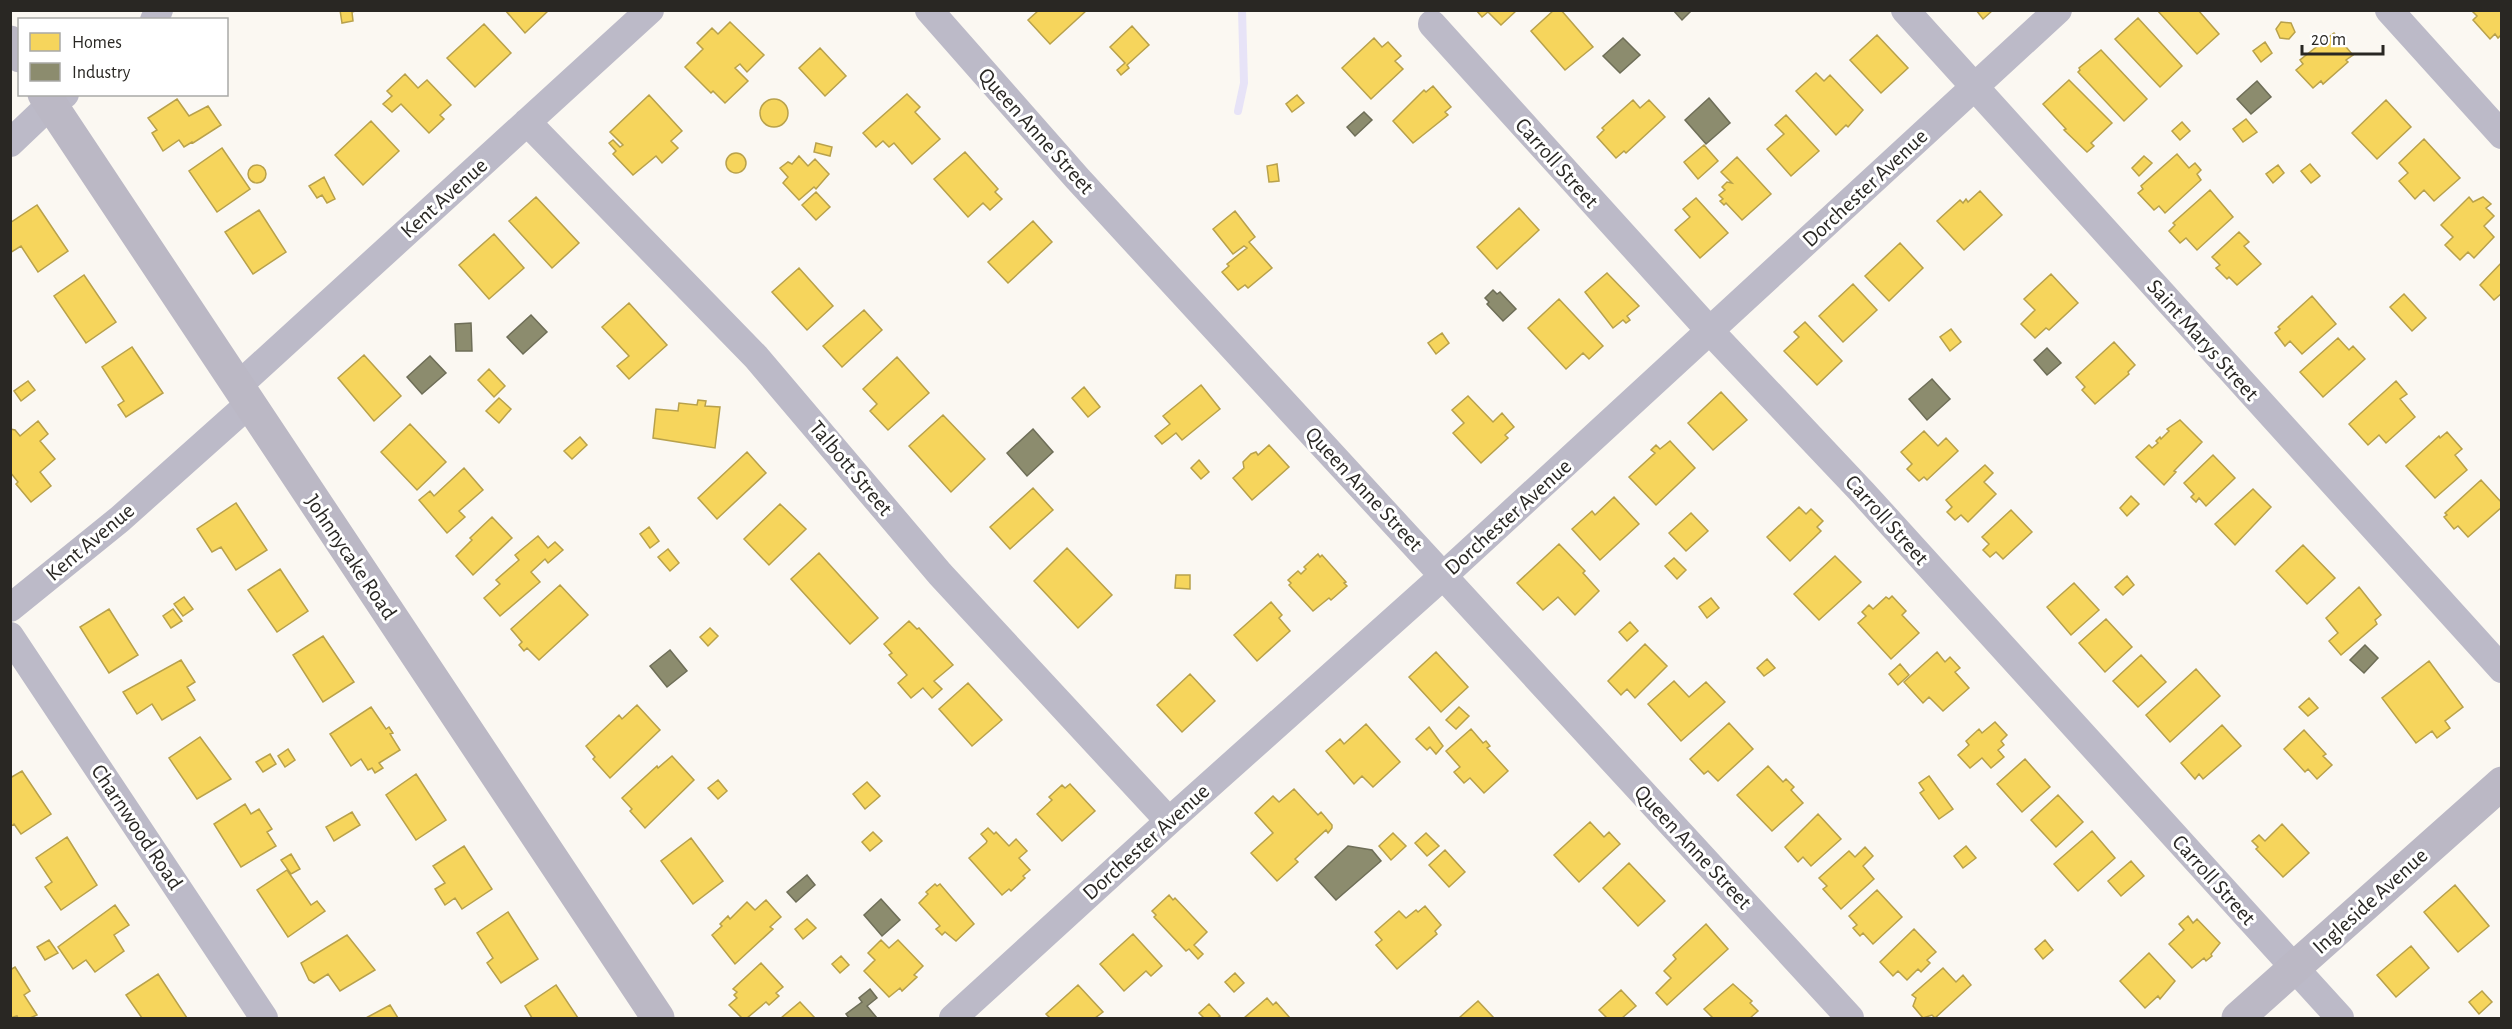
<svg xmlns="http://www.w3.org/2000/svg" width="2512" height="1029" font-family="'Alegreya Sans',sans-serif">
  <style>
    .homes { fill: #f6d55c; stroke: #b8a14b; stroke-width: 1.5 }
    .industry { fill: #8c8c6e; stroke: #6e6e58; stroke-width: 1.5 }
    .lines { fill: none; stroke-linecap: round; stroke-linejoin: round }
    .stream { stroke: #e7e3f7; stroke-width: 8 }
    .street { stroke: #bcbac8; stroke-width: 28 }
    .secondary { stroke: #bbb8c5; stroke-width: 33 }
    .labels { text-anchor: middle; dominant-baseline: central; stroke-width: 6; stroke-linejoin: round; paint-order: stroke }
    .street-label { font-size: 22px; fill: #292723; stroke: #fff }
  </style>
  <rect width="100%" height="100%" fill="#fbf8f2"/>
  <!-- homes -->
  <path class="homes" d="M340 10H359L352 12 353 21 342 23Z
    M505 10H549L525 33Z
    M1039 10H1087L1050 44 1028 20Z
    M1476 10H1517L1501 25 1488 12 1482 17Z
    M1554 10H1561L1593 47 1565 70 1531 31Z
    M1976 10H1993L1983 19Z
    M2157 10H2198L2219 34 2197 54Z
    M2471 10H2502V34L2498 38 2495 34 2490 39 2473 20 2477 16Z
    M2138 18 2182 66 2160 87 2115 39Z
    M730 22 764 55 747 72 740 64 735 68 748 81 725 103 713 91 711 93 685 67 703 49 697 43 712 28 718 34Z
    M2281 22 2291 23 2295 32 2289 39 2280 38 2276 29Z
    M484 24 511 53 475 87 447 58Z
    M1132 26 1149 45 1127 65 1129 68 1121 75 1117 70 1125 63 1110 47Z
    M2334 33 2353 55 2346 60 2348 62 2323 84 2321 81 2313 88 2296 70 2303 64 2300 60Z
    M1877 35 1908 68 1881 93 1850 60Z
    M1374 38 1382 47 1388 42 1401 56 1395 61 1403 69 1371 99 1342 68Z
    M2265 42 2272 53 2261 62 2253 51Z
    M820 48 846 76 825 96 799 68Z
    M2101 50 2147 99 2124 121 2078 72 2080 70 2079 68Z
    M1816 73 1824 81 1830 75 1863 110 1848 127 1846 125 1836 135 1796 91Z
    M405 74 418 88 427 80 451 105 440 115 444 119 429 133 401 104 392 112 383 104 392 96 387 91Z
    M2069 80 2112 123 2091 143 2094 146 2087 152 2064 130 2066 129 2043 104Z
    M1433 86 1451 107 1445 112 1448 115 1413 143 1393 121 1424 90 1426 92Z
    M907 94 920 107 915 112 940 139 912 164 894 143 889 147 883 141 876 147 863 133Z
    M649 95 682 131 671 141 678 148 662 163 656 156 633 175 613 154 616 151 609 143 613 140 620 147 623 145 610 132Z
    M1297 95 1304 103 1292 112 1286 104Z
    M177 99 189 116 208 106 221 125 193 143 192 142 184 147 179 140 163 151 152 133 157 130 148 118Z
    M760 113a14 14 0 1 1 28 0a14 14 0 1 1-28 0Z
    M1633 100 1640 108 1649 100 1665 117 1626 153 1624 151 1616 158 1597 137 1604 130 1602 128Z
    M2386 100 2411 127 2377 159 2352 133Z
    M1786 115 1819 151 1791 176 1767 149 1784 134 1775 125Z
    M2246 119 2257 132 2243 142 2233 129Z
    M371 121 399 151 363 185 335 155Z
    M2182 122 2190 131 2180 140 2172 131Z
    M2424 139 2460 178 2434 201 2424 190 2415 199 2399 181 2408 173 2399 163Z
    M816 143 832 147 830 156 814 152Z
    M1704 145 1718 161 1698 179 1684 162Z
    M222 148 250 189 217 212 189 171Z
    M965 152 998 189 995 192 1002 199 990 210 983 203 968 217 934 179Z
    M726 163a10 10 0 1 1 20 0a10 10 0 1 1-20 0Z
    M2177 154 2189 168 2195 163 2201 170 2197 174 2201 180 2165 213 2159 206 2154 210 2138 193 2143 189 2141 186Z
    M799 156 808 166 815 159 829 174 816 189 814 187 799 200 783 183 788 177 780 168 788 162 792 164Z
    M2144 156 2152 163 2139 176 2132 168Z
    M1737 157 1771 194 1742 220 1726 203 1724 205 1720 201 1723 199 1719 195 1725 190 1722 187 1727 182 1732 183 1721 172Z
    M1277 164 1279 181 1269 182 1267 166Z
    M2310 164 2320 176 2311 183 2301 171Z
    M2278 165 2284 173 2273 183 2266 174Z
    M248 174a9 9 0 1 1 18 0a9 9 0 1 1-18 0Z
    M324 177 335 199 327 203 322 195 317 198 309 186Z
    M2210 190 2233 217 2197 250 2186 238 2180 243 2169 231 2175 225 2173 223Z
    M1980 191 2002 215 1964 250 1937 221 1960 200 1963 203 1966 199 1968 202Z
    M816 192 830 207 816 220 802 205Z
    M536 197 579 243 552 268 509 221Z
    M2469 197 2473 202 2483 197 2491 204 2486 208 2494 216 2484 226 2494 237 2474 258 2468 252 2460 260 2445 245 2453 237 2441 225Z
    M1696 198 1728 233 1700 258 1675 230 1690 217 1683 209Z
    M37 205 68 251 38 272 21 246 10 253V223Z
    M1519 208 1539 230 1497 269 1477 247Z
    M259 210 286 252 253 274 225 232Z
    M1235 211 1255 237 1249 242 1272 268 1248 288 1245 285 1238 290 1222 272 1229 266 1227 264 1247 248 1244 246 1233 254 1213 229Z
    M1033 221 1052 242 1008 283 988 262Z
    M2239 232 2249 242 2244 246 2261 264 2237 285 2229 277 2227 279 2216 268 2220 265 2212 257Z
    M494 234 524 268 489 299 459 265Z
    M1900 243 1923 268 1889 301 1865 276Z
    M2502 262V293L2494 300 2480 285Z
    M799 268 833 306 807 330 772 292Z
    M1607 273 1639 306 1627 316 1630 320 1626 323 1623 320 1613 328 1585 292Z
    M2051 274 2078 303 2049 330 2046 328 2035 338 2021 324 2035 310 2024 299Z
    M84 275 116 322 86 343 54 296Z
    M1853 284 1877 310 1843 342 1819 316Z
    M2404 294 2426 318 2412 331 2390 307Z
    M2312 296 2336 324 2302 354 2290 341 2285 346 2275 333 2280 329 2278 327Z
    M1559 299 1603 346 1589 359 1583 353 1566 369 1528 328Z
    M629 303 667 345 629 379 617 366 629 356 602 327Z
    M864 310 882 330 842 367 823 346Z
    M1805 322 1842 361 1817 385 1784 351 1799 337 1794 332Z
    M1951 329 1961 342 1950 351 1940 337Z
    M1442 333 1449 343 1436 354 1428 343Z
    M2338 338 2349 350 2353 346 2365 359 2323 397 2300 372Z
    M2114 342 2135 365 2128 372 2129 374 2095 404 2082 390 2085 387 2076 377Z
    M132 347 163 393 126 417 118 405 124 401 102 367Z
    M364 355 401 396 374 421 338 378Z
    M897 357 929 393 888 430 870 411 877 404 863 389Z
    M489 369 505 386 494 397 478 380Z
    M28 381 35 390 21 401 14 391Z
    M2396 381 2407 394 2400 399 2415 417 2386 443 2379 435 2368 445 2349 424Z
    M1201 385 1220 409 1182 440 1176 433 1162 444 1155 436 1170 424 1163 416Z
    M1084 387 1100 407 1088 417 1072 398Z
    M1721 392 1747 420 1713 450 1688 423Z
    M1468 396 1493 422 1502 413 1514 427 1505 435 1508 438 1481 463 1453 433 1464 423 1452 410Z
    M499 398 511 409 499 423 486 411Z
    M698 400 706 401 705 406 720 407 715 448 653 438 656 409 678 411 679 403 697 405Z
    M943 415 985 459 951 492 909 446Z
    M2180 420 2202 442 2174 471 2176 472 2164 485 2136 457 2149 445 2152 448 2158 443 2156 441 2160 437 2161 439 2169 431 2167 429Z
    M38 421 48 434 40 441 55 459 40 472 51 486 31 502 16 484 18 482 10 472V429L15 430 20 436Z
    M410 424 446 462 417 490 381 452Z
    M1924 431 1938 446 1946 438 1958 451 1927 480 1924 477 1919 481 1907 469 1912 464 1901 452Z
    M2447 432 2462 449 2455 455 2467 470 2435 498 2406 466 2439 436 2440 438Z
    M580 437 587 445 572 459 564 451Z
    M1670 441 1695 468 1656 505 1629 477 1655 453 1651 450 1656 445 1660 449Z
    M1269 445 1289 467 1252 500 1233 478 1244 468 1243 462 1251 454 1256 452 1258 455Z
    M747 452 766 473 717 519 698 498Z
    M2213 455 2235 478 2206 506 2199 498 2196 502 2191 497 2194 494 2184 483Z
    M1199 460 1209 472 1201 479 1191 468Z
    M1985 465 1993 473 1984 482 1996 494 1968 522 1961 515 1955 520 1947 512 1952 507 1946 500Z
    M464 468 483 490 459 511 465 517 447 533 419 500 430 491 434 496Z
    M2481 480 2502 503V507L2468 537 2458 526 2454 529 2444 517 2447 515 2445 513Z
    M1033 488 1053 510 1010 549 990 527Z
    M2253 489 2271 507 2235 545 2215 524Z
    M2131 496 2139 504 2127 516 2120 508Z
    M1614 497 1639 524 1600 560 1572 529 1592 511 1595 515Z
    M236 503 267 550 236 570 221 547 212 552 197 529Z
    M780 504 806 529 769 565 744 539Z
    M1799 507 1806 514 1811 509 1823 521 1817 527 1821 531 1790 561 1767 537Z
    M2011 510 2032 532 2003 559 1996 552 1990 557 1983 550 1989 544 1982 537Z
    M1691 513 1708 531 1686 551 1669 533Z
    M492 517 512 538 473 575 456 556 472 540 470 538Z
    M649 527 659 541 650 548 640 534Z
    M538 536 548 548 555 542 563 550 548 563 545 559 531 572 540 582 500 616 484 598 500 584 496 580 519 560 515 555Z
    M1559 544 1585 571 1583 573 1599 591 1575 615 1558 597 1543 610 1517 583Z
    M2303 545 2335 578 2307 604 2276 571Z
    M1067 548 1112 595 1078 628 1034 581Z
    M668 549 679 563 670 571 658 557Z
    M819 553 878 618 850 644 791 579Z
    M1318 554 1320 557 1322 555 1346 582 1344 583 1347 586 1331 600 1329 598 1313 611 1289 585 1291 583 1288 580 1298 571 1301 574 1306 569 1304 567Z
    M1835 556 1861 582 1819 620 1794 594Z
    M1674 558 1686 570 1677 579 1665 566Z
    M280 569 308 611 277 632 248 590Z
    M1176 575H1190V589L1175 588Z
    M2127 576 2134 585 2123 595 2115 587Z
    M2074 583 2099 610 2071 635 2047 607Z
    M560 585 588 615 539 660 527 648 524 651 519 645 522 642 511 629Z
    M2359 587 2381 615 2375 620 2377 624 2341 655 2329 641 2338 633 2326 618Z
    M1892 596 1906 611 1902 615 1919 633 1891 659 1858 623 1866 616 1862 612 1869 605 1873 609 1886 597 1889 599Z
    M184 597 193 609 183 616 174 604Z
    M1711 598 1719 608 1707 618 1699 607Z
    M1271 602 1282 615 1279 618 1290 631 1257 661 1234 635Z
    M109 609 138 655 109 673 80 627Z
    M173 609 182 621 171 628 163 616Z
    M2106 619 2132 647 2105 672 2079 643Z
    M909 621 917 629 919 628 953 665 934 681 942 689 932 698 923 688 911 698 898 683 907 675 889 655 892 653 884 644Z
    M1630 622 1638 631 1627 641 1619 632Z
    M710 628 718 636 708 646 700 637Z
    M323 636 354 682 323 702 293 655Z
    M1645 644 1667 666 1635 698 1627 689 1621 695 1608 681Z
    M1436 652 1468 687 1441 712 1409 677Z
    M1937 652 1945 662 1950 657 1960 668 1955 672 1969 688 1943 711 1929 697 1923 703 1904 682Z
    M2141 655 2166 682 2138 707 2113 681Z
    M1767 659 1775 668 1764 676 1757 668Z
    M181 660 195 682 187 687 195 700 162 720 152 704 137 714 123 692Z
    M2429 661 2463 707 2445 721 2450 728 2437 738 2432 731 2416 743 2382 698Z
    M1900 664 1909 675 1898 685 1889 674Z
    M2196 669 2220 696 2170 742 2146 715Z
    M1190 674 1215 701 1182 732 1157 705Z
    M1674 681 1689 697 1706 682 1725 702 1681 741 1648 704Z
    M968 683 1002 720 972 746 939 709Z
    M2309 698 2318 708 2308 716 2299 707Z
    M637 705 660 730 610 778 593 759 595 757 586 746 619 715 622 719Z
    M371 707 386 729 389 727 393 733 390 734 400 750 379 763 383 768 375 773 372 768 368 770 361 759 351 766 330 734Z
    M1459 707 1469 716 1456 729 1446 720Z
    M1995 722 2007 735 2001 741 2004 745 1998 750 2004 757 1991 768 1982 758 1970 768 1958 755 1969 745 1966 741 1979 729 1982 733Z
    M1729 723 1753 749 1718 781 1708 771 1704 774 1690 759Z
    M1366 724 1400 762 1373 787 1362 776 1354 784 1326 751 1340 739 1344 744Z
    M2222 725 2241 746 2203 779 2199 774 2195 779 2181 763Z
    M1429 727 1443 746 1436 754 1430 747 1427 750 1416 739Z
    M1471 729 1483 743 1486 741 1490 746 1487 748 1508 771 1484 793 1470 778 1464 783 1454 772 1460 767 1446 751Z
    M2304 730 2326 754 2323 756 2332 765 2317 779 2308 769 2305 772 2284 749Z
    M200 737 231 779 197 799 169 758Z
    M288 749 295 760 285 767 278 756Z
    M270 754 276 764 263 772 256 762Z
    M672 756 694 780 645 828 630 811 632 809 622 798 657 766 658 768Z
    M2025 759 2050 787 2022 812 1997 784Z
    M1768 766 1783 782 1786 779 1794 787 1791 790 1803 803 1772 831 1737 795Z
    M22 771 51 814 21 834 14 824 10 827V778Z
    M416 774 446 820 416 840 386 795Z
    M1929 776 1953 809 1939 819 1920 793 1924 790 1919 783Z
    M718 780 727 791 718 799 708 788Z
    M867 782 880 796 865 809 853 794Z
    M1070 784 1095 811 1062 841 1037 814 1052 800 1049 797 1062 785 1065 788Z
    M1294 789 1318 815 1321 812 1332 825V828L1328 833 1326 830 1295 859 1298 862 1277 881 1251 853 1273 833 1255 813 1273 796 1279 802Z
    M2058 795 2083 822 2056 847 2031 820Z
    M245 804 251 814 259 809 272 829 267 832 276 846 241 867 214 824Z
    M352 812 360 825 334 841 326 827Z
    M1818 814 1841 839 1811 866 1803 857 1798 862 1785 847Z
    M1590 822 1604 837 1609 832 1620 844 1579 882 1554 855Z
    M2282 824 2309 853 2283 877 2256 849 2258 847 2252 841 2259 835 2265 841Z
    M988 828 994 834 996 832 1009 846 1016 839 1027 851 1019 858 1030 870 1023 876 1025 878 1011 891 1009 889 1002 895 969 858 986 843 987 841 981 834Z
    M2092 831 2115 858 2078 891 2054 864Z
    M873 832 882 841 870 851 862 842Z
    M1393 833 1406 846 1391 860 1379 846Z
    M1426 833 1439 846 1427 856 1415 843Z
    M67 837 97 885 61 910 45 887 52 882 36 858Z
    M691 838 723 881 693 904 661 861Z
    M464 846 492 889 462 909 455 898 445 905 435 889 445 883 433 866Z
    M1966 846 1976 858 1963 868 1954 856Z
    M1865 847 1873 856 1863 866 1874 879 1841 909 1823 889 1827 886 1819 878 1849 851 1855 857Z
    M1445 850 1465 872 1449 887 1429 865Z
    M291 854 300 869 291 874 281 860Z
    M2131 861 2144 876 2121 896 2108 881Z
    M1629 863 1665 901 1638 926 1603 888Z
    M287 870 311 905 317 901 325 911 288 937 257 890Z
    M935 884 937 886 940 884 974 924 956 941 945 932 942 935 936 929 940 926 919 903 928 894 926 892Z
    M2455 885 2489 926 2458 952 2424 912Z
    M1877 890 1902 917 1873 944 1863 933 1860 936 1853 928 1857 925 1849 916Z
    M1169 895 1173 900 1175 898 1207 932 1194 945 1203 954 1198 959 1189 949 1186 951 1154 917 1156 915 1152 911Z
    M766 900 781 917 770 927 773 929 735 964 712 935 722 926 720 924 728 916 730 919 747 902 755 910Z
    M115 905 129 925 114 935 124 951 95 972 86 960 73 969 58 947Z
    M1425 906 1441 925 1435 931 1437 934 1397 969 1376 945 1382 940 1375 932 1399 911 1406 918 1416 910 1418 912Z
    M508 912 538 959 501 983 487 963 493 958 477 933Z
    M2188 916 2193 923 2197 919 2220 943 2211 954 2212 956 2206 961 2204 958 2192 968 2169 944 2184 930 2179 924Z
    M807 919 816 928 803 939 795 929Z
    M1706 924 1728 949 1667 1005 1656 993 1671 978 1664 971 1676 959 1673 955Z
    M1914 929 1936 952 1927 960 1930 963 1921 972 1918 969 1907 980 1898 971 1893 976 1880 962Z
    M1133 934 1162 966 1151 976 1146 971 1124 991 1100 964Z
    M347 935 375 970 340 991 328 974 314 983 309 980 301 963Z
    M49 940 58 953 45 960 37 947Z
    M881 940 889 948 898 940 923 966 914 975 917 977 902 991 900 988 889 997 864 971 875 960 868 953Z
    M2045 940 2053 950 2043 959 2035 949Z
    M2411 946 2429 968 2396 997 2377 975Z
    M2149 953 2175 981 2160 999 2158 996 2145 1008 2120 981Z
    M841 956 849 965 840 973 832 964Z
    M761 963 783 987 776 993 779 996 769 1005 766 1002 747 1018H742L729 1005 737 998 734 995 737 992 733 989Z
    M15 967 30 991 24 995 37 1015 30 1018H18L17 1016 10 1018V970Z
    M1943 968 1956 982 1963 975 1971 985 1935 1018 1932 1015 1923 1018 1913 1006 1916 998 1912 995Z
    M1235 973 1244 983 1234 992 1225 982Z
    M158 974 187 1018H142L126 995Z
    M1733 984 1752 1001 1750 1003 1758 1011 1750 1018H1713L1704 1009Z
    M556 985 578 1018H532L525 1006Z
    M1078 985 1103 1012 1095 1018H1050L1046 1014Z
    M1621 990 1636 1006 1622 1018H1607L1599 1010Z
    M2482 991 2492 1002 2479 1014 2469 1002Z
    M1267 998 1273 1005 1276 1002 1290 1018H1244Z
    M1478 1001 1494 1018H1459Z
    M800 1002 815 1018H781Z
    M1209 1004 1220 1016 1217 1018H1204L1199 1013Z
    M390 1005 398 1018H366Z"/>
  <!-- industry -->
  <path class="industry" d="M1673 10H1692L1682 20Z
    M1623 38 1640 55 1620 73 1603 56Z
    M2257 81 2271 97 2251 114 2237 99Z
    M1709 98 1730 123 1706 144 1685 120Z
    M1364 112 1372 120 1355 136 1347 127Z
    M1493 290 1497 294 1500 292 1516 309 1503 321 1487 304 1489 302 1485 298Z
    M531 315 547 332 523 354 507 337Z
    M471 323 472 351H456L455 324Z
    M2047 348 2061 363 2047 375 2034 360Z
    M430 356 446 373 422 394 407 377Z
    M1932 379 1950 399 1927 420 1909 399Z
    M1033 429 1053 452 1027 476 1007 453Z
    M2365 645 2378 658 2364 673 2350 660Z
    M670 650 687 671 667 687 650 666Z
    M1348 846 1372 850 1381 861 1336 900 1315 877Z
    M807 875 815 885 796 902 787 892Z
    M881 899 900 920 882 936 864 915Z
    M870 989 877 998 867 1006 877 1018H849L846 1014 862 1002 859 998Z"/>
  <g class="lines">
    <!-- stream -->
    <path class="stream" d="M1238 111 1244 83 1242 10"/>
    <!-- street -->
    <path class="street" d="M929 10 1077 178 1850 1018
      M1905 10 2502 669
      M2389 10 2502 135
      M154 20 159 10
      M1432 24 1710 331 1863 493 2340 1018
      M527 122 756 357 940 574 1169 821
      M10 143 51 104 65 94
      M238 386 650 10
      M10 608 120 519 249 404
      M10 636 264 1018
      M953 1018 1169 821 1443 576 2058 10"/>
    <!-- secondary -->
    <path class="secondary" d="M10 42 20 56
      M44 94 658 1018
      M2238 1018 2502 783"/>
  </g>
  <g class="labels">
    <!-- street labels -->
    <g class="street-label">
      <text transform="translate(1036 131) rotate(48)">Queen Anne Street</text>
      <text transform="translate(1557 163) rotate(48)">Carroll Street</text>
      <text transform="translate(1865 188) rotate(-43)">Dorchester Avenue</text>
      <text transform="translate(444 198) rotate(-42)">Kent Avenue</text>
      <text transform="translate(2203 340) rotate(48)">Saint Marys Street</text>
      <text transform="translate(851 468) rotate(50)">Talbott Street</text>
      <text transform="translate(1364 489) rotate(47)">Queen Anne Street</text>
      <text transform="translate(1508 517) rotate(-42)">Dorchester Avenue</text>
      <text transform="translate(1887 520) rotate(48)">Carroll Street</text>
      <text transform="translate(90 542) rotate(-40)">Kent Avenue</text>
      <text transform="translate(351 557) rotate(56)">Johnnycake Road</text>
      <text transform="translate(137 827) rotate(56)">Charnwood Road</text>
      <text transform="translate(1146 842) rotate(-42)">Dorchester Avenue</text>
      <text transform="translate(1693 847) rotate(47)">Queen Anne Street</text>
      <text transform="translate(2214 880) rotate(48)">Carroll Street</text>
      <text transform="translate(2370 901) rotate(-42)">Ingleside Avenue</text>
    </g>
  </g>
  <!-- border -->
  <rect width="2512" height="1029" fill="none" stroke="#292723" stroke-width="24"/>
  <!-- legend -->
  <rect x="18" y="18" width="210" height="78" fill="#ffffff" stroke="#a9a9a7" stroke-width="1.5"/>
  <rect x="30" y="33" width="30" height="18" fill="#f6d55c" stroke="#a9a9a7" stroke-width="1.5"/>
  <text x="72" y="48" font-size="18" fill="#292723">Homes</text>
  <rect x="30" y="63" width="30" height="18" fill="#8c8c6e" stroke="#a9a9a7" stroke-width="1.5"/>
  <text x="72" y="78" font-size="18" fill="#292723">Industry</text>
  <!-- scale -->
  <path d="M2302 45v9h81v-9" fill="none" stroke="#292723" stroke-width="3"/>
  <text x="2311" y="45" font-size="18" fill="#292723" stroke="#ffffff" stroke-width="4.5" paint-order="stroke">20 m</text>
</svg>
